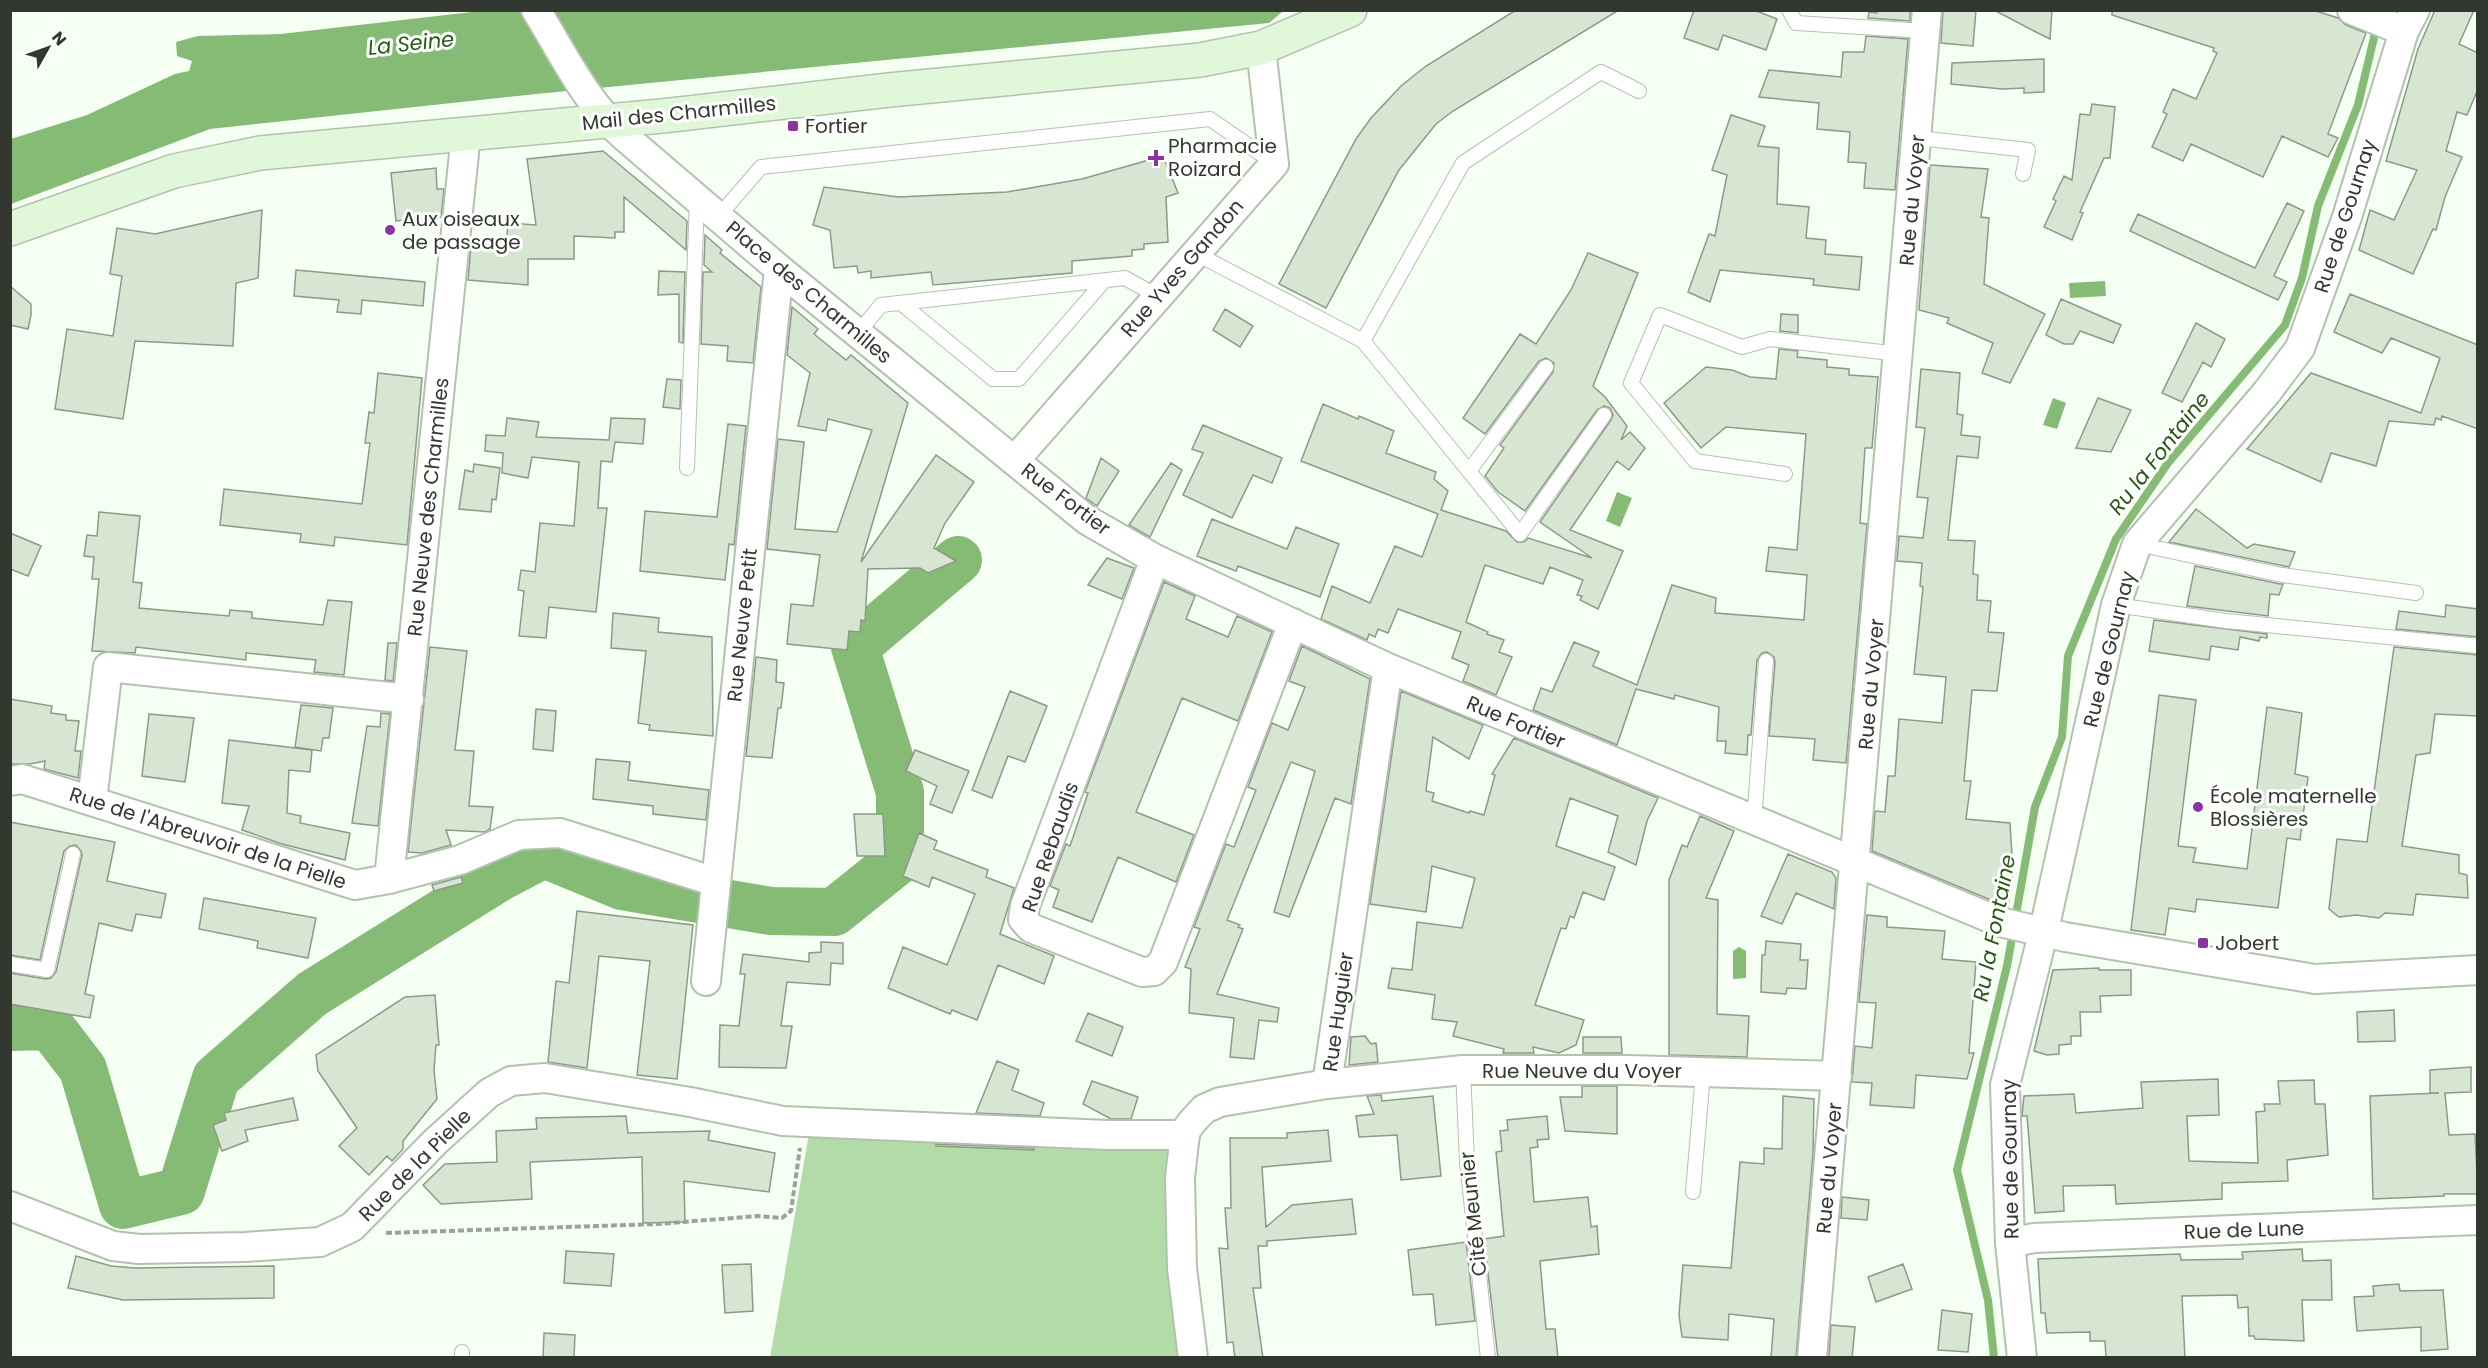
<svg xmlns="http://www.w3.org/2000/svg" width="2488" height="1368" font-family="Poppins,sans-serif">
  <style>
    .green { fill: #b2dba7 }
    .water { fill: #85bb75 }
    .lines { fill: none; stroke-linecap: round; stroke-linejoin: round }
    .stream { stroke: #85bb75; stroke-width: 8 }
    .river { stroke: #85bb75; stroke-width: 48 }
    .building { fill: #d7e6d2; stroke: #8c9a88; stroke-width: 1.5 }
    .lane-casing { stroke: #b3c2af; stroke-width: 16 }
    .street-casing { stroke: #b3c2af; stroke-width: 32 }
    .secondary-casing { stroke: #b3c2af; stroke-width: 36 }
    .path { stroke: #9ba399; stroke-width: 4; stroke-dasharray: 6 3; stroke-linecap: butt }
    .lane { stroke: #fff; stroke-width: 14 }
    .street { stroke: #fff; stroke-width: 28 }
    .secondary { stroke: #e0f8d9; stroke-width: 33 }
    .poi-dot { fill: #8b34a1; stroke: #fff; stroke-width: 2 }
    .labels { text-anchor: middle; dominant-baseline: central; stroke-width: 6; stroke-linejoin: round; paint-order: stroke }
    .street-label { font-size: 20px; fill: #323830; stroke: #fff }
    .poi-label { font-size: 20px; fill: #323830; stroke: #fff; text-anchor: start }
    .water-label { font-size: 21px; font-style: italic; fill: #265a14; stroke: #fff }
  </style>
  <rect width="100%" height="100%" fill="#f5fff3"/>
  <!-- green -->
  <path class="green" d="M810 1128 1170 1143 1171 1302 1178 1357 770 1358Z"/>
  <!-- water -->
  <path class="water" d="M489 10 1283 11 1269 23 536 94 210 129 11 204V139L87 115 175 74 189 71 192 61 177 56 176 42 198 36 281 34Z
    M2105 281 2106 296 2070 298 2069 283Z
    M2053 398 2066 403 2057 429 2043 425Z
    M1617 492 1632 498 1620 527 1606 521Z
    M1739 947 1746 951V978L1733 979V951Z"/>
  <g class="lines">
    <!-- stream -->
    <path class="stream" d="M1994 1358 1988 1300 1957 1170 2007 966 2035 807 2062 737 2068 656 2116 539 2168 463 2285 325 2302 278 2318 206 2358 105 2377 25"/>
    <!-- river -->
    <path class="river" d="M10 1027 50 1026 83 1069 123 1205 181 1191 216 1078 312 994 500 877 544 854 622 886 771 911 834 912 900 859V792L855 647 958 560"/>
  </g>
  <!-- building -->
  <path class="building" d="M1516 10H1619L1453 111 1436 124 1399 170 1326 308 1279 284 1356 139 1371 118 1401 86 1426 66Z
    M1694 10H1754L1777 19 1766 50 1723 35 1718 50 1684 38Z
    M1877 10H1910V21L1868 18 1869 12 1877 13Z
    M1943 10H1976L1973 46 1941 43Z
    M1994 10H2052L2050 39 2034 31Z
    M2112 10H2313L2338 18 2346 25 2366 33 2328 134 2338 138 2328 157 2282 136 2263 177 2191 144 2183 161 2152 147 2167 114 2163 112 2173 89 2196 99 2217 53 2213 51 2214 48 2112 15Z
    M2435 10H2474L2459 44 2478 53V89L2467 115 2457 112 2446 151 2462 157 2445 197 2436 230 2433 229 2413 274 2359 250 2370 210 2394 220 2417 170 2386 161 2418 49Z
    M1866 36 1908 39 1895 190 1864 188 1866 163 1848 162 1850 132 1817 129 1819 103 1759 97 1769 70 1841 77 1843 52H1864Z
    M2044 59V92L2024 93V88L2002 89 1951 84 1952 63Z
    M2092 104 2115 107 2110 158H2104L2080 212 2083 213 2072 240 2044 227 2056 201 2053 199 2064 176 2072 180 2080 114 2090 115Z
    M1731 115 1765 126 1758 146 1779 148 1777 204 1809 207 1806 238 1826 240 1825 254 1862 257 1859 290 1813 285 1814 279 1720 270 1710 302 1688 292 1709 234 1715 236 1727 175 1712 170Z
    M603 151 687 221 686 250 624 197V232H615V238L574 236V259H528V285L468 280 471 245 506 248 508 223 536 225 527 159Z
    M1163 156 1178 193 1166 197 1168 242 1144 244V249L1132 250V256L1072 261V273L933 285 931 272 871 278V271L858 273 857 266 834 268 830 230 813 225 824 187 898 197 1007 192 1082 179Z
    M1930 165 1988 169 1981 217 1989 218 1984 284 2045 314 2010 383 1982 373 1993 343 1947 323 1949 318 1919 310Z
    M436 168 437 189H444L441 217 396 221 391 173Z
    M2287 203 2304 211 2274 276 2287 282 2278 300 2130 231 2138 214 2255 268Z
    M262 210 258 278 236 283 233 346 135 341 123 419 55 409 67 329 113 336 122 276 110 274 117 228 155 234Z
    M705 235 722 250 720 253 761 287 753 363 727 361 728 346 701 344 703 272H712L704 265Z
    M1588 253 1638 273 1593 386 1605 397 1627 426 1621 440 1630 432 1645 448 1629 470 1617 461 1570 530 1623 551 1598 609 1580 600 1582 596 1577 595 1583 580 1550 567 1543 584 1485 565 1466 622 1488 632 1487 634 1504 640 1499 652 1512 657 1496 695 1463 681 1469 665 1452 658 1461 632 1398 609 1388 633 1378 629 1375 637 1369 634 1367 640 1321 619 1332 586 1370 603 1395 546 1422 557 1438 514 1301 461 1323 404 1358 419 1359 416 1394 431 1386 453 1436 472 1434 479 1448 491 1441 510 1506 531 1517 542H1524L1528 538 1592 558 1540 522 1611 420 1613 415 1610 408 1604 406 1597 410 1525 511 1498 492 1485 476 1504 448 1500 445 1553 372 1554 363 1546 358 1539 361 1485 434 1463 418 1520 334 1536 344 1571 290Z
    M296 270 425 282 423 306 362 300 361 314 337 312 339 300 294 296Z
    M659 271 685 272 683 343 679 342V294L658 295Z
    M10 286 31 304V315L28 329 10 325Z
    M2350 294 2478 345V429L2442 416 2441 420 2436 418 2434 425 2389 421 2376 466 2331 453 2321 482 2247 449 2311 373 2421 413 2440 358 2391 338 2382 353 2334 332Z
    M2061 299 2121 325 2113 343 2080 331 2073 344H2064L2046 335Z
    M792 307 818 329 814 334 846 360 851 355 908 403 861 562 936 455 974 482 945 523 934 548 956 561 928 573 920 568 868 569 865 621 861 620 860 632 849 631 847 650 787 644 791 604 813 606 820 555 767 549 778 439 804 442 795 529 837 532 872 430 828 419 826 431 798 426 810 373 787 355Z
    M1225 309 1253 326 1240 347 1213 330Z
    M1781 314 1798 315V333L1780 331Z
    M2196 323 2225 339 2211 367 2203 362 2182 402 2162 393Z
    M1779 349 1798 351 1797 357 1827 360V367L1849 369V375L1878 377 1872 448H1865L1860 523 1867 524 1846 763 1813 760 1815 739 1769 736 1775 662 1774 657 1767 652 1762 653 1757 660 1751 735H1748L1747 755 1725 753 1726 741H1717L1719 707 1675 695 1674 699 1636 689 1617 745 1533 710 1541 688 1552 692 1574 642 1599 652 1593 666 1637 685 1672 585 1716 598 1715 613 1804 620 1807 575 1766 571 1769 547 1797 550 1806 434 1726 427 1701 448 1664 403 1706 367 1732 370 1750 377 1776 379Z
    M1921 369 1960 373 1957 414 1963 415 1961 435 1980 437 1978 458 1957 456 1948 540 1975 541 1973 574 1978 575 1977 600 1991 601 1988 632 2004 633 1997 691 1972 690 1964 781H1971L1966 819 2010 823 2013 873 2008 907 1872 851 1875 811 1885 812 1888 776H1895L1899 719 1942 723 1946 677 1914 674 1923 587 1920 586 1922 563 1897 561 1899 536 1923 538 1928 498 1917 497 1925 428 1916 427Z
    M378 373 422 378 407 545 335 537 334 546 300 542 301 534 220 525 224 489 362 504 370 443H365L369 412 374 413Z
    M667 379 681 380 680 409 663 407Z
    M2098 398 2131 410 2111 452 2076 448Z
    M507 418 539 422 536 437 609 440 611 418 645 419 643 444 615 442 612 462 601 461 598 508H607L596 612 549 607 546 638 519 636 524 591 518 590 521 570 535 572 540 523 574 526 579 462 532 457 528 478 502 473 503 453 485 451 486 435 505 436Z
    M728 424 746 426 734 545 729 544 725 580 640 571 645 511 717 517Z
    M1203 425 1282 458 1272 483 1253 475 1232 518 1183 495 1203 453 1192 449Z
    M1101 458 1119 471 1097 506 1086 498Z
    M1171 463 1182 470 1150 537 1129 525Z
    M474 464 500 468 496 500 492 499 491 512 459 509 465 470 473 472Z
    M2196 509 2247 548 2254 544 2295 552 2289 567 2169 542Z
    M99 512 140 516 133 582 142 583 139 608 229 616 230 610 252 612V618L323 625 328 600 352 602 344 675 314 672 316 660 246 653V660L136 647 135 653 92 651 99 579H92L94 557 84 556 87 535 97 536Z
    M1212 519 1287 549 1296 527 1339 544 1320 597 1238 566 1236 571 1197 556Z
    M10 533 41 546 28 576 10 569Z
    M1107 558 1134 568 1122 599 1088 585Z
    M2195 566 2280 584H2283L2279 595 2270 594 2268 616 2187 606Z
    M1164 582 1195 596 1186 619 1228 637 1237 616 1272 632 1238 721 1182 698 1136 812 1194 835 1176 882 1118 857 1092 922 1053 907 1059 890 1050 886 1066 844 1070 846 1088 793 1085 792Z
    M2446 605 2478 609V637L2396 629 2399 611 2445 617Z
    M613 613 659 618 658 632 712 637 713 736 649 730 650 725 638 723 646 651 611 648Z
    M2154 620 2267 634V638L2260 637 2259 641 2240 637 2238 650 2211 646 2209 660 2149 651Z
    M388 643H397L393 681 385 680Z
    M1302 646 1370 679 1351 804 1335 798 1289 917 1274 912 1315 771 1291 762 1227 920 1240 925 1238 927 1243 929 1217 994 1279 1008 1277 1022 1259 1020 1254 1059 1230 1057 1234 1018 1189 1013 1191 969 1185 967 1200 929 1194 927 1226 844 1234 847 1256 790 1248 787 1272 723 1288 730 1305 687 1289 681Z
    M430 647 467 651 455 750 474 751 469 806 493 807 490 829 485 832 446 830 451 845 422 853 408 852Z
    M2394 647 2478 655V716L2435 714 2430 753 2416 755 2402 846 2459 855V873L2467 875 2468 898 2416 894 2413 915 2385 913 2379 918 2356 915 2339 917 2329 909 2337 839 2367 842Z
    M756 657 777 660 776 682 784 683 781 708H778L772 758 746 756Z
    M1010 691 1047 706 1025 762 1008 756 992 798 972 790Z
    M1401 691 1483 725 1469 759 1433 737 1426 791 1434 793 1432 801 1469 813 1470 811 1484 815 1495 775 1492 774 1514 738 1658 798 1647 821 1636 865 1608 852 1618 816 1570 798 1556 846 1615 867 1604 900 1583 892 1574 918 1570 916 1566 929 1561 928 1535 1005 1584 1020 1576 1045 1559 1053 1533 1047 1534 1053H1503L1504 1049 1453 1036 1457 1022 1432 1019 1435 995 1388 988 1392 968 1412 970 1417 922 1462 928 1475 878 1432 866 1426 912 1370 904Z
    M2159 695 2196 700 2178 846 2196 848 2193 862 2247 869 2267 707 2302 713 2295 774 2308 777 2300 840 2287 838 2278 908 2197 899 2195 912 2169 908 2165 935 2131 930Z
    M10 699 52 706 51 713 66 715V720L79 721 75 751H81L78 778 44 769 45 761 30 764H10Z
    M301 705 333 708 329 738H323L321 751 295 747Z
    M536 709 556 711 553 751 533 749Z
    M381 713 390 714 378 826 352 823 367 726 380 727Z
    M149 714 194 718 185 782 142 776Z
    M229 740 312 750 310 772 289 770 287 813 301 816 300 823 350 833 345 860 282 844 242 830 249 806 222 803Z
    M915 750 969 771 952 813 930 804 937 786 906 771Z
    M596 759 630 762 628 780 709 790 706 820 653 814V806L593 799Z
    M854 814H883L885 856H857Z
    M1700 816 1734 831 1706 898 1718 900 1717 1014 1749 1016 1747 1057 1669 1055V880L1682 845 1687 847Z
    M10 822 115 842 107 881 166 894 161 918 136 914 132 931 99 923 85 994 94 996 90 1018 10 1004V973L46 979 51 978 56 972 82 855 81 851 76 845 70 846 64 851 40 960 10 955Z
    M919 833 937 841 934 849 988 870 986 877 1014 888 1000 934 1054 956 1044 984 998 965 977 1020 952 1010 950 1014 888 988 903 947 947 965 975 894 932 877 929 887 903 876Z
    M1788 854 1832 872 1836 878 1834 909 1796 893 1782 924 1761 916Z
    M461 877 463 883 434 891 432 885Z
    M204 898 316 918 308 958 257 948 258 941 199 929Z
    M577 911 693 925 677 1079 637 1075 650 961 599 956 587 1068 548 1062 556 981 569 983Z
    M1867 915 1887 917V927L1945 931 1942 959 1976 962 1969 1053H1974L1967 1079 1916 1075 1914 1108 1870 1105 1872 1083 1852 1082 1855 1046 1872 1048 1876 1003 1859 1002Z
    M1766 941 1801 944 1800 960H1808L1806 989 1787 988 1786 994 1761 992 1762 955H1765Z
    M821 942 843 943V964L831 963 830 985 787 982 781 1026H792L786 1068 719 1067 720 1025 739 1026 745 974H740L743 954 809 962V953L821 952Z
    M2099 968V970H2131V995L2100 996 2101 1012H2080L2081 1036H2071V1044L2059 1045V1054L2047 1055 2034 1051 2053 970Z
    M435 995 439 1045H436L434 1070 437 1099 403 1141V1149L392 1161 387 1156 369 1175 339 1146 357 1128 318 1071 316 1055 405 997Z
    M2394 1010 2395 1041 2358 1042 2357 1012Z
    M1088 1013 1123 1027 1112 1056 1076 1041Z
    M1365 1036 1371 1044 1376 1043 1378 1062 1349 1065 1351 1037Z
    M1583 1037H1621L1622 1053H1583Z
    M997 1061 1019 1070 1012 1090 1044 1103 1040 1116 976 1113Z
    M2471 1067V1092L2445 1093 2449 1135 2475 1134 2478 1194H2444V1196L2373 1199 2370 1096 2439 1093H2430V1070Z
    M2218 1079 2219 1115 2187 1116 2189 1161 2258 1163 2256 1112 2265 1111 2264 1104H2280L2278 1081 2314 1080 2315 1104H2325L2328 1155 2287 1160 2288 1181 2222 1183V1199L2116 1204 2115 1185 2063 1186 2064 1211 2035 1213 2027 1116H2022L2024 1096 2074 1094 2076 1113 2143 1108 2141 1082Z
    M1092 1081 1138 1097 1131 1119H1111L1083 1104Z
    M1582 1086H1617V1134L1565 1131 1560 1097H1582Z
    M1381 1095 1382 1101 1433 1096 1441 1176 1401 1180 1397 1135 1359 1137 1356 1116 1374 1114 1367 1096Z
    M1783 1096 1814 1099 1813 1153 1796 1358H1771L1774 1319 1729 1314 1728 1340 1682 1337 1679 1315 1683 1265 1731 1268 1740 1162 1764 1164V1148L1782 1149Z
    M293 1098 298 1120 245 1130 248 1141 222 1151 213 1125 226 1120 224 1113Z
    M626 1116 628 1133 710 1131 708 1140 775 1153 769 1192 684 1181 685 1222 643 1223 642 1157 530 1162 532 1199 441 1204 423 1185 445 1164 497 1162 496 1131 537 1129 536 1118Z
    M1547 1116 1549 1139 1537 1140 1538 1147 1530 1148 1534 1202 1588 1197 1591 1227 1597 1226 1599 1254 1540 1261 1546 1329H1555L1558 1358H1498L1484 1239 1504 1236 1496 1152 1502 1151 1500 1131 1508 1130 1507 1120Z
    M1328 1130 1331 1161 1262 1167 1266 1227 1292 1205 1352 1199 1356 1234 1267 1241V1246H1258L1261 1288H1253L1263 1358H1235L1233 1342 1227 1343 1219 1248 1228 1249 1225 1208H1231L1230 1138H1287V1133Z
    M936 1144 1034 1148V1150L936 1146Z
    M1842 1197 1869 1200 1867 1220 1841 1218Z
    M1466 1242 1475 1321 1436 1325 1433 1294 1413 1295 1408 1250Z
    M2302 1249 2303 1261 2331 1260 2332 1300H2302L2304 1341 2255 1339 2254 1336H2249L2248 1307 2238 1308 2237 1295 2182 1296 2185 1358H2106L2105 1341H2090V1332L2047 1333 2045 1313H2041L2038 1259 2180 1254 2181 1260 2243 1259 2242 1252Z
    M566 1251 614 1254 611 1286 564 1283Z
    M76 1256 111 1266 135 1268 274 1266V1298L123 1300 68 1288Z
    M751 1264 753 1311 725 1313 722 1265Z
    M1903 1264 1912 1289 1876 1302 1868 1277Z
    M2399 1284 2400 1291 2443 1290 2448 1349 2421 1351V1327L2357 1331 2354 1297 2374 1296 2373 1286Z
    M1942 1310 1972 1314 1968 1352 1938 1350Z
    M1831 1325 1855 1327 1852 1358H1829Z
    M544 1333 575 1335 574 1358H543Z"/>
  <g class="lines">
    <!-- lane casing -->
    <g class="lane-casing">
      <path id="lane" d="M1789 10 1796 23 1925 31
        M1918 138 2028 150 2023 174
        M718 217 761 167 1210 119 1274 163
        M1195 253 1363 341 1520 534 1604 415
        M901 303 993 379H1019L1104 281
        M858 333 881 305 1125 278 1157 296
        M1363 341 1463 163 1601 72 1639 91
        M687 468 697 200
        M1469 471 1546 367
        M1785 474 1695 461 1631 383 1660 315 1742 347 1770 339 1899 354
        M2137 544 2282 575 2416 593
        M2116 605 2226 621 2478 646
        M1754 821 1766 661
        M10 964 47 970 73 854
        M1463 1070 1467 1162 1488 1358
        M1693 1192 1703 1073
        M462 1358V1352"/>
    </g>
    <!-- street casing -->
    <g class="street-casing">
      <path id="street" d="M536 10C563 54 586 103 625 137L779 269 1087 520 1155 559 1388 668 2000 922 2065 937 2315 979 2478 970
        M2352 10 2404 31
        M1015 460 1274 164 1261 48
        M1155 559 1025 906 1023 919 1031 928 1142 972 1154 971 1163 962 1293 623
        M10 781 22 779 355 885 389 879 460 860 519 835 560 833 716 882
        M92 801 108 667 409 699
        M389 879 466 134
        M706 981 779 269
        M1327 1084 1463 1070H1628L1837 1076
        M10 1206 113 1246 139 1249 245 1247 320 1242 352 1227 435 1142 489 1093 511 1081 545 1078 690 1102 783 1121 1108 1135H1185
        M2010 1243 2034 1238 2478 1220
        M1193 1358 1182 1268 1180 1178 1184 1142 1186 1130 1192 1122 1204 1109 1220 1102 1327 1084 1388 668
        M1812 1358 1927 10
        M2022 1358 2010 1243 2005 1085 2044 930 2116 605 2137 544 2267 392 2300 348 2347 217 2404 31 2415 10"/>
    </g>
    <!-- secondary casing -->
    <g class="secondary-casing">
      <path id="secondary" d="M10 229 174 171 260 153 662 116 889 90 1200 60 1261 48 1350 10"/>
    </g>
    <!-- path -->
    <path class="path" d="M386 1233 658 1224 758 1216 782 1218 791 1211 800 1148"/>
    <!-- lane -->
    <use href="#lane" class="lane"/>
    <!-- street -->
    <use href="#street" class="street"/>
    <!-- secondary -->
    <use href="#secondary" class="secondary"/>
  </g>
  <!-- markers -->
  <g class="poi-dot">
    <rect x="787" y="120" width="12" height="12" rx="3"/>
    <path d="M1153 149h6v6h6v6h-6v6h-6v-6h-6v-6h6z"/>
    <circle cx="390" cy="230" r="6"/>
    <circle cx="2198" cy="807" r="6"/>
    <rect x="2197" y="937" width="12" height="12" rx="3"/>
  </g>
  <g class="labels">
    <!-- street labels -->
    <g class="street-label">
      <text transform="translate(679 113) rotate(-6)">Mail des Charmilles</text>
      <text transform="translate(1912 200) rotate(-85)">Rue du Voyer</text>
      <text transform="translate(2345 216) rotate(-72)">Rue de Gournay</text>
      <text transform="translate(1182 268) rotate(-49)">Rue Yves Gandon</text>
      <text transform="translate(809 292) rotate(40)">Place des Charmilles</text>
      <text transform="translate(1066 499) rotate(37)">Rue Fortier</text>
      <text transform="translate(428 507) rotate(-84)">Rue Neuve des Charmilles</text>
      <text transform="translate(742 625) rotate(-84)">Rue Neuve Petit</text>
      <text transform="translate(2109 649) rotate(-76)">Rue de Gournay</text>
      <text transform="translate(1871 684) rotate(-85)">Rue du Voyer</text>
      <text transform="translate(1516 722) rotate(23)">Rue Fortier</text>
      <text transform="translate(208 838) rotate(18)">Rue de l'Abreuvoir de la Pielle</text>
      <text transform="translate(1050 847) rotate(-71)">Rue Rebaudis</text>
      <text transform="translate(1338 1012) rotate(-82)">Rue Huguier</text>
      <text x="1582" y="1071">Rue Neuve du Voyer</text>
      <text transform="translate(2010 1159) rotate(-91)">Rue de Gournay</text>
      <text transform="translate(415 1165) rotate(-45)">Rue de la Pielle</text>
      <text transform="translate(1829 1168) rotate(-85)">Rue du Voyer</text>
      <text transform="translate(1473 1214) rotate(-96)">Cité Meunier</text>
      <text transform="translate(2244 1230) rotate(-2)">Rue de Lune</text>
    </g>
    <!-- poi labels -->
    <g class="poi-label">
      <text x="805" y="126">Fortier</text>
      <text x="1168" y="146">Pharmacie<tspan x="1168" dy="23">Roizard</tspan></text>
      <text x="402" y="219">Aux oiseaux<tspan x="402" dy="23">de passage</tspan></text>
      <text x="2210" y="796">École maternelle<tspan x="2210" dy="23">Blossières</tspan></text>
      <text x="2215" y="943">Jobert</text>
    </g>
    <!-- water labels -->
    <g class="water-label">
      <text transform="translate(411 43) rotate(-6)">La Seine</text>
      <text transform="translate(2159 453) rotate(-52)">Ru la Fontaine</text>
      <text transform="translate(1994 928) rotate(-79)">Ru la Fontaine</text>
    </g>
  </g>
  <!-- border -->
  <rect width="2488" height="1368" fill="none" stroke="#323830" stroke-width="24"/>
  <!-- north arrow -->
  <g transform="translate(48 48) rotate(50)" stroke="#ffffff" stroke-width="4.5" paint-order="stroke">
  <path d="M0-4.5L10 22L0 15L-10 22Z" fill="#323830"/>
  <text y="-9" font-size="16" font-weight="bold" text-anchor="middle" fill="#323830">N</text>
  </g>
</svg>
